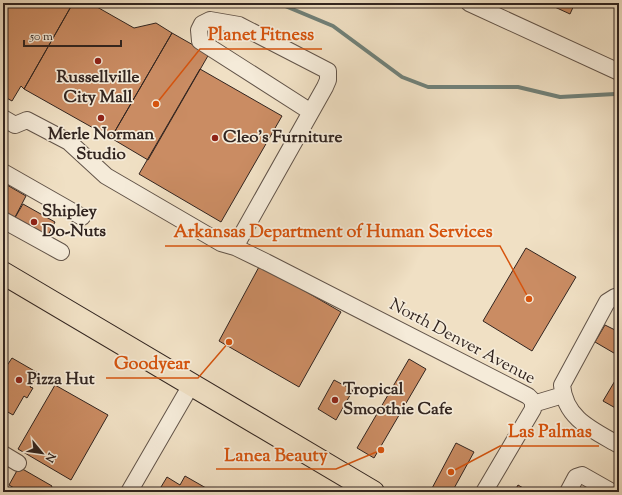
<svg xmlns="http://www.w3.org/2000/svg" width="622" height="495" font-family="'Sorts Mill Goudy',serif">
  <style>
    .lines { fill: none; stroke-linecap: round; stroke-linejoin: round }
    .stream { stroke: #708078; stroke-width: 4 }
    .building { fill: #ca8c63; stroke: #322520 }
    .minor-casing { stroke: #625449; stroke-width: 18 }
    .highway-casing { stroke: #322520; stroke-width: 24 }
    .minor { stroke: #f5ebd9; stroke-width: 16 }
    .highway { stroke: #f0e0c4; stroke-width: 22 }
    .poi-dot { fill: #8f2418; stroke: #f5ebd9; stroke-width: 1.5 }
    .labels { text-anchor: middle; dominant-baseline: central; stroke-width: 3.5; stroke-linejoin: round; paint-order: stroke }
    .poi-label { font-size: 17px; font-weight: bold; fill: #322520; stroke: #f5ebd9; text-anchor: start }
    .street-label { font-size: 17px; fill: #322520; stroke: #f5ebd9 }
    .leader { fill: none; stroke: #d6540e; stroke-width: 1.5 }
    .callout-dot { fill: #d6540e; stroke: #f5ebd9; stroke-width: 1.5 }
    .callout-label { font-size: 18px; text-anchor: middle; font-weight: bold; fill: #d6540e; stroke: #f5ebd9; stroke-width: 3.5; stroke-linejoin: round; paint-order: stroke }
  </style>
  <rect width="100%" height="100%" fill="#f0e0c4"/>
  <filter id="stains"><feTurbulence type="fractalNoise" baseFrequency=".005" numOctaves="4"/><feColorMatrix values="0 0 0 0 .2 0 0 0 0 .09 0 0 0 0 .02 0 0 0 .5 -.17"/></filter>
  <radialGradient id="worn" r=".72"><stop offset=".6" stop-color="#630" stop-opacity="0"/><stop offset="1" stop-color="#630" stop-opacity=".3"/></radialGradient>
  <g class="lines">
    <!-- stream -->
    <path class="stream" d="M278 3 333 26 402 77 428 87H518L560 97 615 94"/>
  </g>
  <!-- building -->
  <path class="building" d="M3 3H73L24 89 21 86 12 101 3 96Z
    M73 3H90L134 28 156 23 172 33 111 138 24 89Z
    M546 3H575L570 14Z
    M172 33 209 54 148 160 111 138Z
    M200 69 282 116 221 222 139 174Z
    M7 185 26 196 13 221 3 215V192Z
    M23 204 55 222 46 239 13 221Z
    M526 248 576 277 532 351 483 321Z
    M260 265 341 312 299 387 219 341Z
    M605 325 619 332V356L595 342Z
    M12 358 38 373 30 387 33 388 27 398 24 396 13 415 6 411 3 415V368L6 367Z
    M409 359 426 369 374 458 357 448Z
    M619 374V410L603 401Z
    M334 380 353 390 336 420 318 409Z
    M55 385 108 415 71 480 18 449Z
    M456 443 474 452 452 492H430Z
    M19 467 52 486 49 492H21L9 485Z
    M185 476 213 492H158L167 477 180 485Z
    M518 485 530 492H514Z"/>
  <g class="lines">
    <!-- minor casing -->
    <g class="minor-casing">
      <path id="minor" d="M469 3 619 72
        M3 118 15 125 27 120 69 142 106 176 221 243 235 247 266 262 528 396 533 401V409L484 492
        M3 172 82 217
        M3 220 61 252
        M235 247 325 87 328 80V71L239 25 210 20 202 24 199 30 200 41 311 112
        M619 296 615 297 607 302 562 385C565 419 593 430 619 445
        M533 404 563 395
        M3 454 18 463
        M129 492 191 385
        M568 492 576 477 582 475 612 492"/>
    </g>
    <!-- highway casing -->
    <g class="highway-casing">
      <path id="highway" d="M3 273 373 492"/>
    </g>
    <!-- minor -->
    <use href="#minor" class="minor"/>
    <!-- highway -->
    <use href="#highway" class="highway"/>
  </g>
  <!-- markers -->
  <g class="poi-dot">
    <circle cx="98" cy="61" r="4"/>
    <circle cx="101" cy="118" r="4"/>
    <circle cx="215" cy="138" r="4"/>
    <circle cx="34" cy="222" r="4"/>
    <circle cx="19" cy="380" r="4"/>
    <circle cx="335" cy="400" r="4"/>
  </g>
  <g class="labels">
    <!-- poi labels -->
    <g class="poi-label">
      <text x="98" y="78" text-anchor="middle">Russellville<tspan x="98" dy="20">City Mall</tspan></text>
      <text x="101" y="135" text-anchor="middle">Merle Norman<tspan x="101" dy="20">Studio</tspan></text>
      <text x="223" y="138">Cleo's Furniture</text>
      <text x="42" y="212">Shipley<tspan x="42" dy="20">Do-Nuts</tspan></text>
      <text x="27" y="380">Pizza Hut</text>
      <text x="343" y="390">Tropical<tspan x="343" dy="20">Smoothie Cafe</tspan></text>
    </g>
    <!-- street labels -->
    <g class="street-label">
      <text transform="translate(462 342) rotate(28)">North Denver Avenue</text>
    </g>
  </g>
  <!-- callouts -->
  <path class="leader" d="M156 104L200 49H322M529 299L500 246H165M229 342L198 378H106M451 472L500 446H599M381 450L336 469H216"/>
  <g class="callout-dot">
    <circle cx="156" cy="104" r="4"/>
    <circle cx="529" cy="299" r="4"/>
    <circle cx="229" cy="342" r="4"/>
    <circle cx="451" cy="472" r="4"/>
    <circle cx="381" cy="450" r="4"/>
  </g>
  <g class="callout-label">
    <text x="261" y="40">Planet Fitness</text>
    <text x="333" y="237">Arkansas Department of Human Services</text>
    <text x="152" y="369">Goodyear</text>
    <text x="550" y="437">Las Palmas</text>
    <text x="276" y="461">Lanea Beauty</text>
  </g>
  <!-- margin -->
  <rect width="622" height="495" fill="none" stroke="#f0e0c4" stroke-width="16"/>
  <rect x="4" y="4" width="614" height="487" fill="none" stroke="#322520" stroke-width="2"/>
  <rect x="8" y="8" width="606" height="479" fill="none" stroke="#322520"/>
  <!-- north arrow -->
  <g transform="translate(42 453) rotate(119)" stroke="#f5ebd9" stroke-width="3" paint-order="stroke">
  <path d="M0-3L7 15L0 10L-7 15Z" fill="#322520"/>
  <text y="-6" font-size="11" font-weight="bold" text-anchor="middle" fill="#322520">N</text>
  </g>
  <!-- scale -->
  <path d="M24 40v6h97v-6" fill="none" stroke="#322520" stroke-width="2"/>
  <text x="30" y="40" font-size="12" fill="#322520" stroke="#f5ebd9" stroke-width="3" paint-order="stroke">50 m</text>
  <rect width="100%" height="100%" filter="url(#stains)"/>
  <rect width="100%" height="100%" fill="url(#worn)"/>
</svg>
